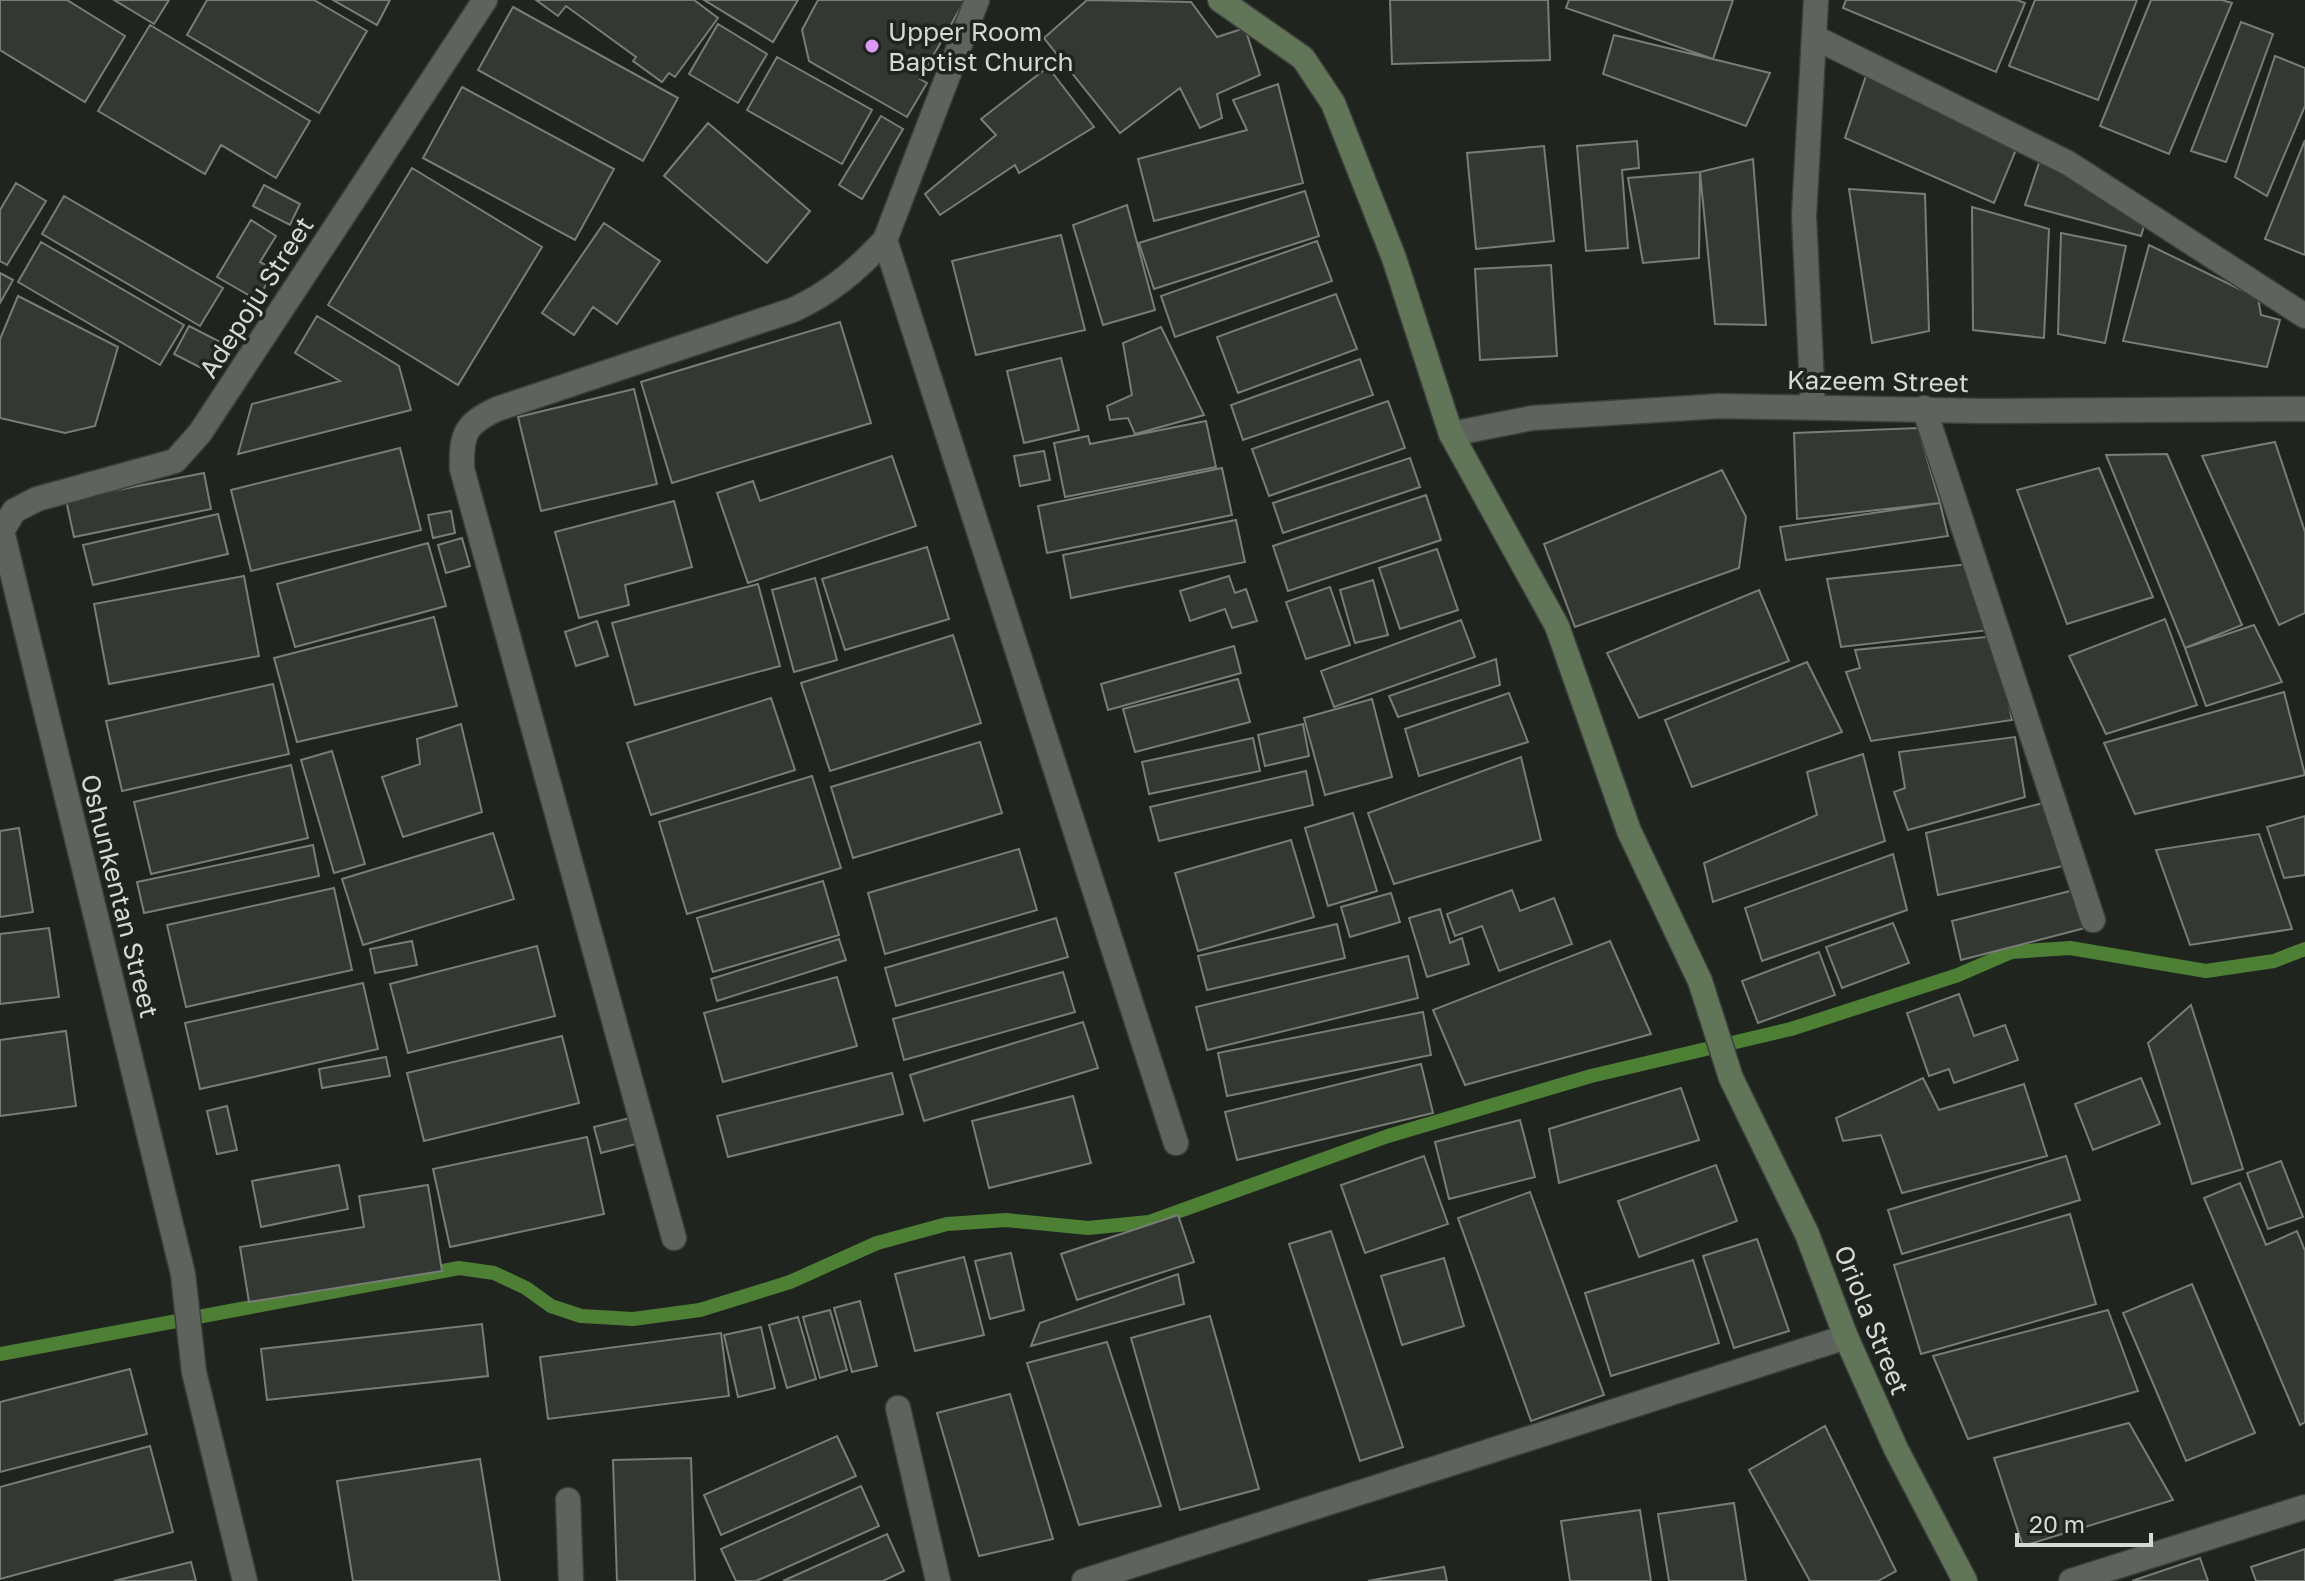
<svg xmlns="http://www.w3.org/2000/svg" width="2305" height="1581" font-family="'Golos Text',sans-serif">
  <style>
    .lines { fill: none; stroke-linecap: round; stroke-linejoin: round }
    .stream { stroke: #4d7f35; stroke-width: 14 }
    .building { fill: #343833; stroke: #797d77; stroke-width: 2 }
    .street-casing { stroke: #3b3e3a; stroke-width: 27 }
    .secondary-casing { stroke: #3b3e3a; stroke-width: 27 }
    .street { stroke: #5f635d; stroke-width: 24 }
    .secondary { stroke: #617658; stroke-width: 24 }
    .poi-dot { fill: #dc99f5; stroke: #20241f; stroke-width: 3 }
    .labels { text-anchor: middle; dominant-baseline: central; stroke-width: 7; stroke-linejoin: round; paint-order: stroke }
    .poi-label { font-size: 26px; fill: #d6d9d5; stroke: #20241f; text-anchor: start }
    .street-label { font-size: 26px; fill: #d6d9d5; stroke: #20241f }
  </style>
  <rect width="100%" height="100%" fill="#20241f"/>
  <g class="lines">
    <!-- stream -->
    <path class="stream" d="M0 1354 459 1268 494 1273 526 1288 551 1306 581 1316 633 1319 700 1310 790 1282 877 1243 947 1224 1006 1220 1088 1228 1149 1222 1388 1136 1591 1076 1791 1029 1958 975 2011 952 2070 948 2206 971 2274 961 2305 949"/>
  </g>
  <!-- building -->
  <path class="building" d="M0 0H67L125 36 85 102 0 50Z
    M114 0H169L154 24Z
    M207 0H314L367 31 319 113 187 35Z
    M333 0H390L377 25Z
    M536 0H694L718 18 675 77 669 73 662 82 633 61 636 57 566 6 558 16Z
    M704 0H798L773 42Z
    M818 0H965L920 79 927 83 907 117 809 61 802 30Z
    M1087 0 1191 2 1217 37 1245 28 1260 75 1217 94 1222 118 1200 128 1180 88 1120 133 1044 38Z
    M1390 0H1548L1550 60 1392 64Z
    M1569 0H1733L1713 59 1566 8Z
    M1846 0H2017L2025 3 1996 72 1843 8Z
    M2035 0H2137L2098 100 2009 66Z
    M2151 0H2222L2232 3 2169 154 2100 126Z
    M513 7 678 98 643 161 478 70Z
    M2241 22 2273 34 2226 162 2191 151Z
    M718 24 767 54 738 103 689 74Z
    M150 25 310 121 276 178 221 145 205 174 98 111Z
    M1614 35 1770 73 1746 126 1603 74Z
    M2275 56 2305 68V106L2267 196 2235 177Z
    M777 57 872 110 842 164 747 110Z
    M1048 67 1094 127 1019 173 1015 165 940 215 925 194 996 135 981 119Z
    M1867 73 2018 145 1994 203 1845 138Z
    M1278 84 1303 183 1154 221 1138 159 1247 130 1233 100Z
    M462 87 614 169 575 240 423 158Z
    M881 116 903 129 862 199 839 185Z
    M708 123 810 211 767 263 664 176Z
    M2305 140V255L2265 239Z
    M1637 141 1639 168 1622 170 1628 248 1586 251 1577 146Z
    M1544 146 1554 241 1476 249 1467 153Z
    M1753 159 1766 325 1715 324 1700 172Z
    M2040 160 2145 223 2141 236 2025 205Z
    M412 168 542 247 458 385 328 305Z
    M1700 172 1699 258 1643 263 1628 178Z
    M16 183 46 201 7 265 0 261V210Z
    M264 185 300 204 290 225 253 206Z
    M1849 189 1925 194 1929 331 1872 343Z
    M1305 191 1319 236 1154 289 1139 243Z
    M64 196 223 288 200 326 42 234Z
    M1127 205 1155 310 1103 325 1073 225Z
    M1972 207 2049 229 2044 338 1973 330Z
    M251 220 276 236 260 262 275 270 257 300 217 277Z
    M604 223 660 261 617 324 593 307 574 335 542 313Z
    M2061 233 2126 246 2105 343 2058 334Z
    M1061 235 1085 330 976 355 952 261Z
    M1317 241 1332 281 1175 337 1161 296Z
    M41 242 184 325 160 365 18 282Z
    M2149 245 2258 298 2261 315 2280 320 2267 367 2123 341Z
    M1551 265 1557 356 1480 360 1475 269Z
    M0 273 13 280 0 303Z
    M1336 294 1357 349 1238 393 1217 337Z
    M18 296 118 347 95 426 65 433 0 418V339Z
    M317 316 399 366 411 410 238 454 252 404 340 381 295 353Z
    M840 322 871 423 672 483 641 382Z
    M189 326 224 344 209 372 174 354Z
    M1161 327 1204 415 1135 434 1128 418 1110 420 1107 406 1132 395 1123 343Z
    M1061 358 1079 430 1024 443 1007 371Z
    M1360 359 1373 395 1243 440 1231 405Z
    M634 389 657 484 541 511 518 417Z
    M1388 401 1405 448 1269 496 1252 449Z
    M1206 421 1216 467 1065 497 1054 443 1088 436 1090 444Z
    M1918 428 1940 503 1797 519 1794 433Z
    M2275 442 2305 532V613L2279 625 2202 456Z
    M400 448 421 530 251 571 231 490Z
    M1044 451 1050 480 1020 486 1014 456Z
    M2167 454 2242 625 2185 648 2106 455Z
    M892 456 916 526 748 583 717 493 753 481 760 501Z
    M1410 458 1420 487 1283 533 1273 503Z
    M1222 468 1232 515 1047 553 1038 506Z
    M2099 468 2153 597 2067 624 2017 490Z
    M1722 470 1746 517 1739 568 1575 627 1544 544Z
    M204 473 211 509 74 537 66 500Z
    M1426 495 1441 540 1288 591 1273 546Z
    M674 501 692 567 625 585 629 605 579 618 555 532Z
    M1940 503 1948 536 1786 560 1780 527Z
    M451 511 455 533 433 538 428 515Z
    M218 514 228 554 93 585 83 545Z
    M1236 520 1245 562 1071 598 1063 555Z
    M462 538 470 566 446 573 438 545Z
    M428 543 446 606 295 647 277 584Z
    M927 547 949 619 845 650 822 579Z
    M1437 549 1458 610 1400 629 1379 568Z
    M1969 564 1990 630 1841 647 1827 579Z
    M244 576 259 656 109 684 94 604Z
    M1229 576 1235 593 1246 589 1257 621 1232 628 1225 609 1190 621 1180 591Z
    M815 578 837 660 794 672 772 590Z
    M1373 580 1388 635 1355 643 1340 590Z
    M758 584 780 666 635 705 612 623Z
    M1330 587 1350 645 1306 659 1286 602Z
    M1759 590 1789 661 1639 718 1607 653Z
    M434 617 457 706 297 742 274 658Z
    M2165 619 2197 705 2106 734 2069 656Z
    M1461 620 1475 657 1334 707 1321 671Z
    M597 621 608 656 576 666 565 632Z
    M2254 625 2282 682 2206 706 2185 648Z
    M953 635 981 723 830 771 801 683Z
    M1996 636 2012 720 1871 741 1846 672 1860 668 1855 650Z
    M1234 646 1241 673 1108 710 1101 684Z
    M1496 659 1500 685 1398 717 1389 696Z
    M1807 662 1842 732 1692 787 1665 720Z
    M1238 679 1250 722 1135 752 1123 709Z
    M273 684 289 754 122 791 106 721Z
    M2284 692 2305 775 2135 814 2104 743Z
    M1509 693 1528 742 1419 776 1405 729Z
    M771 698 795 770 651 815 627 743Z
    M1372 699 1392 777 1325 795 1304 718Z
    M461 724 482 812 403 837 382 777 420 764 417 739Z
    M1303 724 1309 756 1265 766 1258 735Z
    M2015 737 2025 797 1908 830 1894 792 1905 788 1899 752Z
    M1253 738 1260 771 1149 794 1142 762Z
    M980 742 1002 813 853 858 831 787Z
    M332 751 365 864 334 873 301 760Z
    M1863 754 1885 841 1713 902 1704 863 1817 815 1807 772Z
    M1521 757 1541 840 1394 884 1368 813Z
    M291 765 308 838 151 874 134 802Z
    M1306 771 1313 805 1159 841 1150 807Z
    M812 776 841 868 687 914 659 822Z
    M2047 802 2067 865 1938 895 1926 833Z
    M1353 813 1377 891 1328 906 1305 828Z
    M2305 816V875L2284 878 2267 827Z
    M19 828 33 912 0 917V831Z
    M493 833 514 899 363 945 342 879Z
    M2259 834 2292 929 2190 945 2156 850Z
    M1291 840 1314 917 1198 951 1175 873Z
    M313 845 319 876 144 913 137 882Z
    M1019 849 1037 910 885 954 868 893Z
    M1893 854 1907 910 1762 961 1745 908Z
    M823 881 839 935 713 972 697 918Z
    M334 888 352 970 186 1007 167 925Z
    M1512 890 1520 911 1554 898 1572 944 1499 971 1482 926 1455 936 1447 914Z
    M2074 890 2085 928 1961 960 1952 921Z
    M1391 893 1400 922 1350 937 1341 907Z
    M1440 909 1450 943 1462 938 1469 964 1427 977 1409 918Z
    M1056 918 1068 957 896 1006 885 968Z
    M1893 923 1909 963 1842 988 1826 947Z
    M1337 924 1345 958 1207 990 1198 956Z
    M49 928 59 997 0 1004V934Z
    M839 939 846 960 717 1001 711 979Z
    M412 941 417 965 375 973 370 949Z
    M1610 941 1651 1034 1465 1085 1433 1010Z
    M537 946 555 1016 408 1053 390 984Z
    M1819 952 1835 995 1758 1023 1742 981Z
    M1408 956 1418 998 1207 1050 1196 1007Z
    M1063 972 1075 1012 904 1060 893 1019Z
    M837 977 857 1046 723 1082 704 1013Z
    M363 983 378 1049 200 1089 185 1023Z
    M1959 994 1974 1036 2005 1025 2018 1060 1954 1083 1949 1069 1929 1076 1907 1013Z
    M2191 1005 2243 1169 2192 1184 2148 1043Z
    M1423 1012 1431 1055 1227 1096 1218 1053Z
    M1083 1022 1098 1068 924 1121 910 1075Z
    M66 1031 76 1106 0 1116V1040Z
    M562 1036 579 1103 424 1141 407 1073Z
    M386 1057 390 1076 322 1088 319 1069Z
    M1421 1064 1433 1113 1237 1160 1225 1112Z
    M892 1073 903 1114 728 1157 717 1116Z
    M1923 1078 1939 1110 2024 1084 2047 1156 1902 1193 1881 1135 1843 1141 1836 1118Z
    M2141 1078 2160 1124 2093 1150 2075 1104Z
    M1681 1088 1699 1140 1559 1183 1549 1129Z
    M1073 1096 1091 1163 989 1188 972 1121Z
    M227 1106 237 1150 217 1154 207 1111Z
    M630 1118 636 1144 601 1153 594 1127Z
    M1520 1120 1535 1177 1449 1199 1435 1142Z
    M587 1137 604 1214 450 1247 433 1169Z
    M1424 1156 1448 1224 1365 1253 1341 1185Z
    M2066 1156 2080 1200 1902 1254 1888 1210Z
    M2281 1161 2303 1217 2268 1229 2247 1173Z
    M339 1165 348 1209 261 1227 252 1181Z
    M1716 1165 1737 1221 1639 1257 1618 1201Z
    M2240 1183 2266 1245 2297 1231 2305 1251V1422L2300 1425 2204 1198Z
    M428 1185 442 1271 249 1302 240 1247 364 1227 359 1196Z
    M1530 1192 1604 1395 1531 1421 1458 1218Z
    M2070 1214 2096 1304 1921 1354 1894 1265Z
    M1178 1215 1194 1262 1077 1300 1061 1254Z
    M1331 1231 1403 1447 1360 1461 1289 1244Z
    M1757 1239 1789 1331 1734 1348 1703 1256Z
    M1011 1253 1024 1310 990 1319 975 1261Z
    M964 1257 984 1335 915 1351 895 1274Z
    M1444 1258 1464 1326 1402 1345 1381 1276Z
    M1693 1260 1719 1343 1611 1376 1585 1293Z
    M1178 1274 1184 1304 1031 1346 1040 1323Z
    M2192 1284 2255 1433 2186 1461 2123 1313Z
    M860 1301 877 1366 852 1372 834 1308Z
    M830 1310 847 1370 820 1378 803 1317Z
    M2108 1310 2138 1391 1968 1439 1933 1356Z
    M1210 1316 1259 1489 1180 1510 1131 1338Z
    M798 1317 816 1379 787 1388 769 1325Z
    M482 1324 488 1376 267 1400 261 1349Z
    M761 1327 775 1388 738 1397 724 1335Z
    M721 1333 729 1396 548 1419 540 1357Z
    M1107 1342 1161 1506 1079 1525 1027 1363Z
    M130 1369 147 1434 0 1472V1402Z
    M1010 1394 1053 1539 979 1556 937 1413Z
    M2129 1423 2173 1500 2023 1546 1994 1458Z
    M1825 1426 1896 1571 1878 1581H1810L1749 1470Z
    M837 1436 856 1476 721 1535 704 1495Z
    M150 1446 173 1532 0 1579V1487Z
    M691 1458 695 1581H617L613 1460Z
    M480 1459 500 1581H353L337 1481Z
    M861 1486 879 1526 756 1581H736L721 1549Z
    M1734 1503 1746 1581H1669L1658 1514Z
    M1640 1510 1651 1581H1570L1561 1521Z
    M887 1534 904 1571 883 1581H783Z
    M2305 1549V1581H2256L2251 1567Z
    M2200 1558 2208 1581H2132Z
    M191 1562 196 1581H114Z
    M1444 1567 1447 1581H1368Z"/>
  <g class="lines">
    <!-- street casing -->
    <g class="street-casing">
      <path id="street" d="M1816 38 2068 163 2305 316
        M885 240 1176 1143
        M1813 407 1804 216 1816 0
        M1924 408 2093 920
        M1451 434 1532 418 1720 406 1982 411 2305 409
        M674 1238 462 469C461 434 465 424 497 409L793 310C830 293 857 270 885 240L977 0
        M898 1408 938 1581
        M568 1500 571 1581
        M245 1581 194 1372 183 1274 2 531 14 511 37 499 175 461 200 433 485 0
        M1084 1581 1846 1337
        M2071 1581 2305 1507"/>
    </g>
    <!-- secondary casing -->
    <g class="secondary-casing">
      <path id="secondary" d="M1220 0 1303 58 1333 103 1394 258 1451 434 1557 626 1629 831 1700 981 1731 1078 1807 1234 1846 1337 1896 1449 1965 1581"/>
    </g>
    <!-- street -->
    <use href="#street" class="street"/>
    <!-- secondary -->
    <use href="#secondary" class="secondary"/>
  </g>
  <!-- markers -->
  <circle class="poi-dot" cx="872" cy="46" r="8"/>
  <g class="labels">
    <!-- poi labels -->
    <g class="poi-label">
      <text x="888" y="31">Upper Room<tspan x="888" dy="30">Baptist Church</tspan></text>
    </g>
    <!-- street labels -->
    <g class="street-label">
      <text transform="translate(256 297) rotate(-57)">Adepoju Street</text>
      <text transform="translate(1878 381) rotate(1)">Kazeem Street</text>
      <text transform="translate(120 896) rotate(76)">Oshunkentan Street</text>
      <text transform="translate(1872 1320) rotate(68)">Oriola Street</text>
    </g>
  </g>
  <!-- scale -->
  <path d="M2017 1533v12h134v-12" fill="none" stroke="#d6d9d5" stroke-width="4"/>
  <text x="2029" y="1533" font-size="24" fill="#d6d9d5" stroke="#20241f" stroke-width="6" paint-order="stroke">20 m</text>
</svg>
